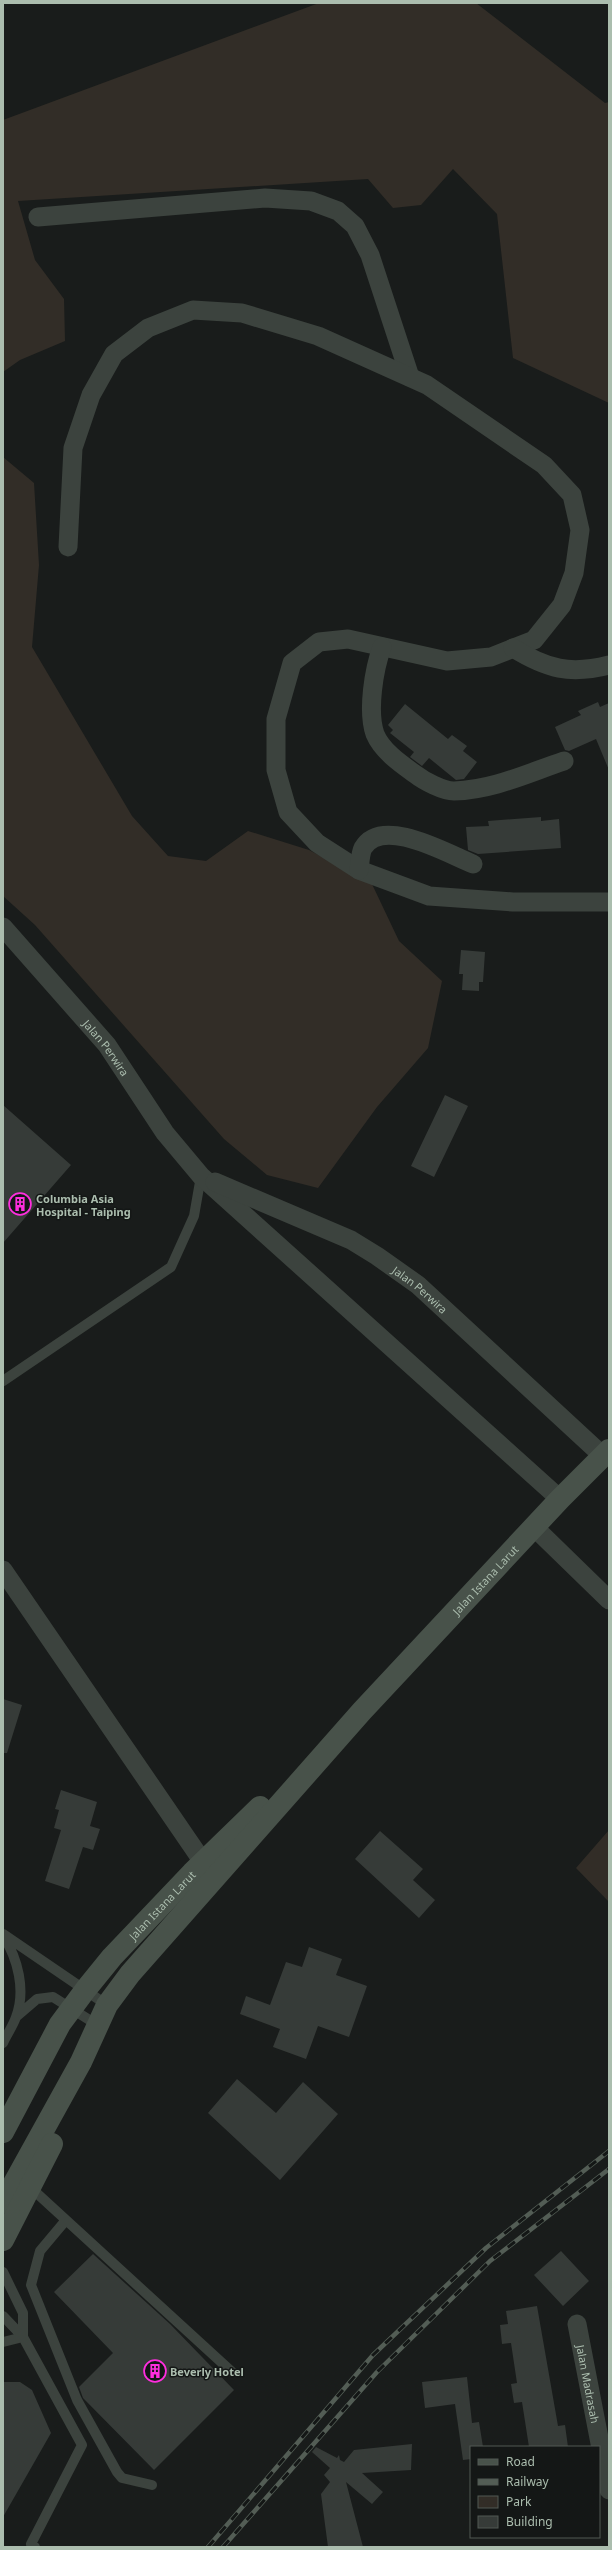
<svg xmlns="http://www.w3.org/2000/svg" width="612" height="2550" font-family="'Noto Sans',sans-serif">
  <style>
    .green { fill: #322d27 }
    .building { fill: #363b38 }
    .lines { fill: none; stroke-linecap: round; stroke-linejoin: round }
    .lane { stroke: #3c433e; stroke-width: 10 }
    .street { stroke: #3c433e; stroke-width: 19 }
    .secondary { stroke: #48524a; stroke-width: 22 }
    .rail-casing { stroke: #535d55; stroke-width: 4.5 }
    .rail { stroke: #141716; stroke-width: 3; stroke-dasharray: 9; stroke-linecap: butt }
    .labels { text-anchor: middle; dominant-baseline: central; stroke-width: 3; stroke-linejoin: round; paint-order: stroke }
    .street-label { font-size: 11px; fill: #abbdae; stroke: #141716 }
    .poi-label { font-size: 11px; font-weight: bold; fill: #abbdae; stroke: #141716; text-anchor: start }
  </style>
  <rect width="100%" height="100%" fill="#191c1b"/>
  <!-- green -->
  <path class="green" d="M319 3H476L605 103 609 102V403L513 358 497 214 453 169 421 205 393 208 368 179 18 201 35 260 64 299 65 341 20 360 3 372V120Z
    M3 457 34 483 39 565 32 647 132 816 168 856 206 861 248 831 309 850 371 882 399 941 442 981 428 1048 377 1107 318 1188 267 1175 224 1139 35 925 3 896Z
    M609 1830V1902L576 1868Z"/>
  <!-- building -->
  <path class="building" d="M598 702 600 707 609 703V770L596 739 569 751 565 750 555 727 581 715 578 711Z
    M405 704 448 739 452 735 467 746 463 751 477 762 464 779 456 780 429 758 422 766 410 757 414 752 390 733 393 730 388 725Z
    M541 817V821L559 819 561 848 478 854 468 850 466 827 489 826 488 821Z
    M461 950 485 952 483 982H479V991L462 990 463 974H459Z
    M445 1095 468 1106 434 1177 411 1166Z
    M3 1105 71 1165 3 1243Z
    M3 1699 22 1705 7 1753H3Z
    M61 1790 97 1802 90 1826 100 1829 93 1850 83 1847 69 1889 45 1881 61 1830 54 1828 59 1810 55 1809Z
    M380 1831 423 1869 413 1880 435 1900 419 1918 355 1859Z
    M309 1947 342 1959 336 1975 367 1986 349 2037 318 2026 306 2059 273 2047 280 2029 240 2014 246 1996 270 2005 286 1962 302 1967Z
    M237 2079 276 2113 303 2082 338 2114 280 2180 208 2113Z
    M561 2251 589 2281 563 2306 534 2275Z
    M93 2254 170 2324 234 2390 154 2470 83 2398 79 2387 113 2353 54 2292Z
    M537 2306 558 2426 565 2425 568 2447H529L522 2402 514 2403 511 2384 517 2383 511 2343 502 2344 500 2325 508 2324 506 2311Z
    M467 2377 472 2423 479 2422 483 2447H471V2459L463 2460 455 2404 425 2408 422 2382Z
    M3 2382H20L32 2390 51 2433 3 2517Z
    M412 2444 411 2470 362 2473 383 2492 372 2504 346 2482 363 2547H328L321 2494 330 2482 324 2475 330 2468 312 2452 316 2447 337 2458 339 2455 340 2460 344 2462 354 2450Z"/>
  <g class="lines">
    <!-- lane -->
    <path class="lane" d="M3 1381 171 1267 194 1216 201 1176
      M3 1934 107 2005
      M3 1936C18 1958 26 1991 16 2017 13 2026 7 2034 3 2043
      M16 2017 37 1999 53 1997 99 2026
      M30 2187 232 2372
      M66 2220 40 2251 31 2285 77 2400 117 2472 122 2478 152 2485
      M3 2272 23 2313V2337
      M3 2316 23 2337 82 2445 31 2544 35 2547
      M3 2342 23 2337"/>
    <!-- street -->
    <g class="street">
      <path d="M38 217 265 198 311 201 338 211 355 226 370 255 410 377"/>
      <path d="M68 547 73 448 91 395 114 354 148 328 193 310 242 313 318 336 427 385 544 465 572 495 580 530 574 573 562 605 534 640 491 657 447 661 348 639 319 642 292 663 276 719V770L288 812 317 843 359 870 429 896 513 902H609"/>
      <path d="M382 647C374 669 367 711 375 734 382 751 401 764 415 774 424 781 443 791 454 791 493 790 528 773 564 761"/>
      <path d="M513 648C547 669 570 675 609 665"/>
      <path d="M359 870C360 864 360 854 363 848 382 815 450 855 473 864"/>
      <path id="s1" d="M3 927 107 1045 165 1133 201 1176 560 1499"/>
      <path id="s2" d="M215 1182 351 1240 377 1256 418 1285 603 1456"/>
      <path d="M535 1528 609 1600"/>
      <path d="M3 1570 203 1862"/>
      <path id="s3" d="M577 2324 609 2490"/>
    </g>
    <!-- secondary -->
    <g class="secondary">
      <path id="s4" d="M3 2132 60 2024 86 1989 112 1957 192 1873 260 1807"/>
      <path id="s5" d="M3 2203 81 2062 107 2005 130 1974 362 1711 560 1499 609 1450"/>
      <path d="M3 2240 52 2144"/>
    </g>
    <!-- rail casing -->
    <g class="rail-casing">
      <path id="rail" d="M208 2547 373 2355 486 2248 609 2151
        M223 2547 377 2372 490 2261 609 2169"/>
    </g>
    <!-- rail -->
    <use href="#rail" class="rail"/>
  </g>
  <!-- icons -->
  <defs>
    <g id="building-ring" transform="scale(1.15)"><circle r="9.5" fill="#141716" stroke="#ff2edf" stroke-width="1.5"/><path d="M-4-6H4V6H1V3H-1V6H-4ZM-2.5-4.3h1.7v1.8h-1.7ZM.8-4.3h1.7v1.8H.8ZM-2.5-1h1.7V.8h-1.7ZM.8-1h1.7V.8H.8Z" fill="#ff2edf"/></g>
  </defs>
  <g fill-rule="evenodd">
    <use href="#building-ring" x="20" y="1204"/>
    <use href="#building-ring" x="155" y="2371"/>
  </g>
  <g class="labels">
    <!-- street labels -->
    <g class="street-label">
      <text stroke="none"><textPath href="#s1" startOffset="159">Jalan Perwira</textPath></text>
      <text stroke="none"><textPath href="#s2" startOffset="233">Jalan Perwira</textPath></text>
      <text stroke="none"><textPath href="#s5" startOffset="793">Jalan Istana Larut</textPath></text>
      <text stroke="none"><textPath href="#s4" startOffset="279">Jalan Istana Larut</textPath></text>
      <text stroke="none"><textPath href="#s3" startOffset="61">Jalan Madrasah</textPath></text>
    </g>
    <!-- poi labels -->
    <g class="poi-label">
      <text x="36" y="1198">Columbia Asia<tspan x="36" dy="13">Hospital - Taiping</tspan></text>
      <text x="170" y="2371">Beverly Hotel</text>
    </g>
  </g>
  <!-- border -->
  <rect width="612" height="2550" fill="none" stroke="#abbdae" stroke-width="8"/>
  <!-- legend -->
  <rect x="470" y="2446" width="130" height="92" fill="#141716" stroke="#505953"/>
  <rect x="478" y="2459" width="20" height="6" fill="#48524a" stroke="#505953"/>
  <text x="506" y="2466" font-size="12" fill="#abbdae">Road</text>
  <rect x="478" y="2479" width="20" height="6" fill="#535d55" stroke="#505953"/>
  <text x="506" y="2486" font-size="12" fill="#abbdae">Railway</text>
  <rect x="478" y="2496" width="20" height="12" fill="#322d27" stroke="#505953"/>
  <text x="506" y="2506" font-size="12" fill="#abbdae">Park</text>
  <rect x="478" y="2516" width="20" height="12" fill="#363b38" stroke="#505953"/>
  <text x="506" y="2526" font-size="12" fill="#abbdae">Building</text>
</svg>
